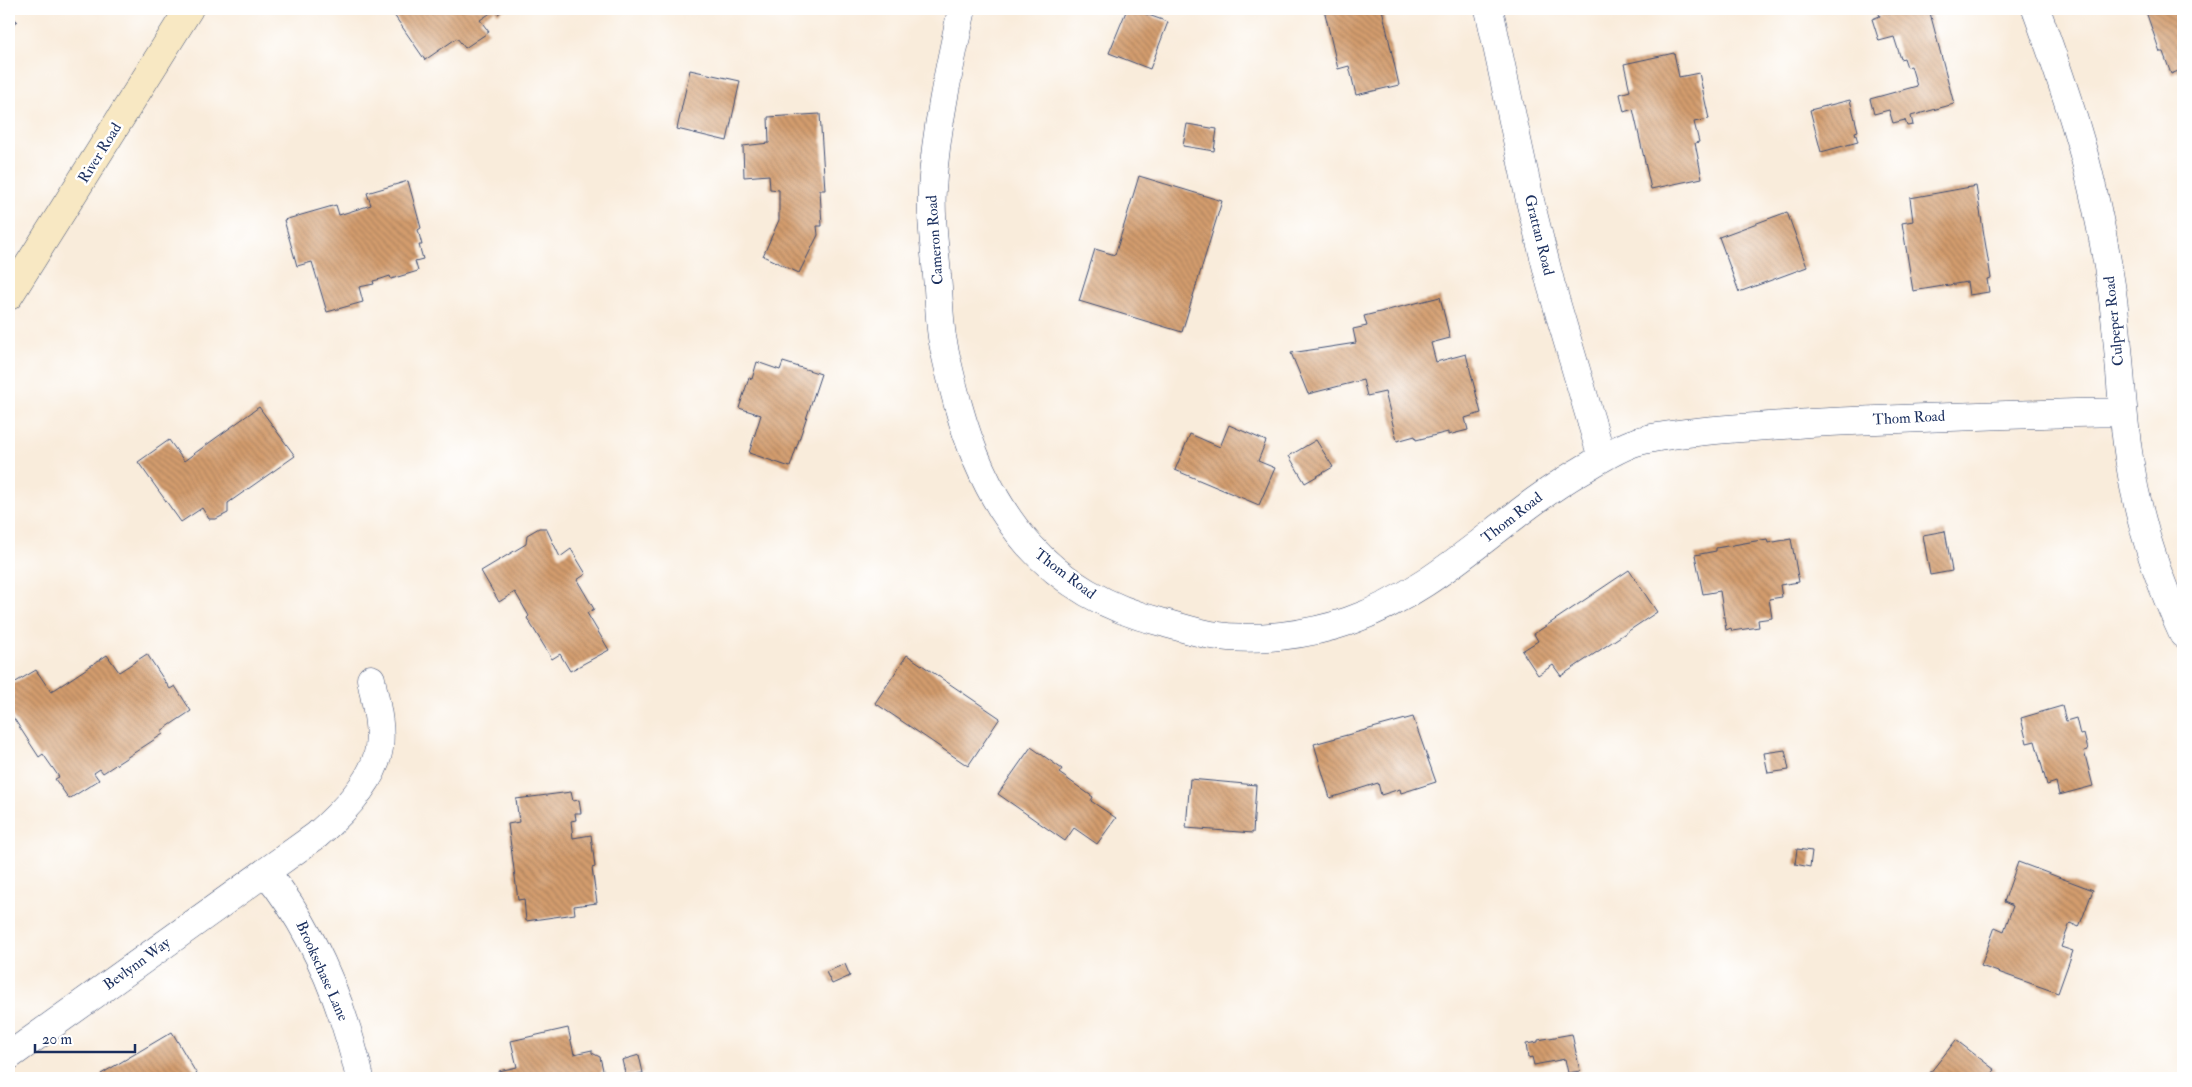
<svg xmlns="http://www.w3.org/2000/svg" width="2192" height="1087" font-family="'IM FELL Double Pica',serif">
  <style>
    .building { fill: url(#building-back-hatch) }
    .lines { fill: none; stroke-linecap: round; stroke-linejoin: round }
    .minor-casing { stroke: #3c4b71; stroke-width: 29 }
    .secondary-casing { stroke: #3c4b71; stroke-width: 29 }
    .minor { stroke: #fff; stroke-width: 28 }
    .secondary { stroke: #f8e8c3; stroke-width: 28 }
    .labels { text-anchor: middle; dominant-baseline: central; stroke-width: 5; stroke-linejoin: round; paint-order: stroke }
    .street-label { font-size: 15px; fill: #1b2f5e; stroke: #fff }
  </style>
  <defs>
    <pattern id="building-back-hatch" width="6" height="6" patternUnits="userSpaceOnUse" patternTransform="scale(1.25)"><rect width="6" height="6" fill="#d39c6d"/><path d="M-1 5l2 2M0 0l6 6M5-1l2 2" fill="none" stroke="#aa805d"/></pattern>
  </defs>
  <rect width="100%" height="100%" fill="#fff"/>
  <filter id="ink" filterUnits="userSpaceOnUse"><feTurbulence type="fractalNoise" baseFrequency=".02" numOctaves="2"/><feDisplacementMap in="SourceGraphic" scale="10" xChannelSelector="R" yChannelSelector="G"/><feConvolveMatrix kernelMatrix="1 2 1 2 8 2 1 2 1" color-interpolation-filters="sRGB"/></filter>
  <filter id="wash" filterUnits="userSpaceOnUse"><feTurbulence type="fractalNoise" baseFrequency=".0096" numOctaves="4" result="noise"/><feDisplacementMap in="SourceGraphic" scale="20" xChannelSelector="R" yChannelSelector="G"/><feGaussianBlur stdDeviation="1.12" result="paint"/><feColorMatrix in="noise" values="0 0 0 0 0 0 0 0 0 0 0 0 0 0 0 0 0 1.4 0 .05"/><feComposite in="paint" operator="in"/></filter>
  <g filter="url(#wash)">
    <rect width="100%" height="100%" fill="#f9ecdb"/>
    <g id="blocks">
      <!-- building -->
      <path class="building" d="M9 9H17L12 16 17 21 9 32Z
        M402 9H505L498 14 495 10 480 20 489 32 465 48 457 38 425 60 394 15Z
        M1127 9H1145L1143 13 1168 22 1150 69 1109 53Z
        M1324 9H1382L1399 85 1356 95 1349 66 1338 69Z
        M1887 9 1889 14 1907 9H1929L1954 104 1911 116 1913 125 1907 126 1905 120 1893 123 1889 110 1874 114 1870 99 1917 86 1911 66 1907 67 1904 58 1901 59 1894 37 1879 41 1872 19 1880 16 1878 12Z
        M2145 9H2183V69L2171 74 2163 52H2160Z
        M1674 53 1679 77 1699 73 1709 119 1694 122 1699 142 1695 143 1702 178 1651 189 1633 109 1624 112 1620 94 1630 91 1624 64Z
        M690 70 740 81 727 141 677 129Z
        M1850 100 1858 131 1855 132 1858 142 1821 152 1810 110Z
        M820 114 825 190H820L822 226H817L818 235 799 273 763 256 779 220V190L770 189 769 175 744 177 743 146 769 143 768 117Z
        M1187 124 1217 129 1214 151 1183 146Z
        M1139 176 1222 201 1182 332 1079 301 1095 249 1115 255Z
        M408 181 421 228 418 230 422 245H419L423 259 415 261 418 271 391 279 390 276 381 279 373 281 374 284 359 287 363 302 327 312 312 262 297 266 284 220 336 205 339 215 371 205 367 193Z
        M1976 186 1991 278 1987 279 1989 292 1969 295 1967 282 1913 291 1902 223 1913 221 1910 198Z
        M1787 212 1807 267 1739 292 1719 237Z
        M1440 297 1450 338 1431 343 1436 362 1466 354 1481 413 1465 418 1468 430 1448 435V432L1416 440 1415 436 1397 441 1385 392 1367 396 1363 380 1308 394 1291 353 1356 343 1353 329 1367 326 1364 316Z
        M757 362 780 370 783 362 821 374 790 467 749 453 761 415 739 408 749 378 752 379Z
        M259 407 295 456 228 503V513L216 519H209L202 508 181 522 138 462 169 440 184 461Z
        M1229 425 1266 441 1258 461 1275 468 1259 505 1175 470 1190 434 1220 447Z
        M1316 440 1333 467 1305 483 1289 456Z
        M539 528H546L560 557 571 549 586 574 577 580 594 609 587 613 609 650 570 671 560 654 552 659 527 618 529 616 515 592 499 602 481 571 526 544 527 535Z
        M1945 531 1952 571 1930 575 1923 535Z
        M1767 539 1768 543 1791 539 1799 582 1780 585 1782 597 1769 599 1772 618 1758 620 1759 627 1732 631 1731 628 1726 630 1720 591 1703 594 1695 555 1716 551V548Z
        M1629 570 1657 612 1561 676 1553 665 1538 675 1522 651 1538 641 1534 634Z
        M147 654 170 689 175 686 191 711 161 731 163 734 103 773 100 769 94 773 99 780 69 799 55 779 59 777 43 754 39 757 9 711V686L36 670 51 692 107 655 119 672Z
        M907 655 1000 718 968 766 875 703Z
        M2062 706 2066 721 2076 718 2080 735 2084 734 2088 750 2084 751 2093 786 2059 795 2056 782 2047 785 2035 741 2027 743 2021 718Z
        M1413 717 1436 782 1401 793 1400 789 1381 795 1378 783 1330 798 1314 744Z
        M1031 747 1062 769 1059 773 1093 797 1091 801 1116 818 1097 844 1074 828 1065 841 998 794Z
        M1785 750 1789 770 1768 773 1764 753Z
        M1190 779 1256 785 1253 833 1186 828Z
        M571 792 573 801 579 800 581 813H575L576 820 571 821 573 838 591 835 595 867 592 868 597 903 574 906 575 914 526 921 524 899 518 900 508 824 519 822 516 799Z
        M1797 849 1812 851 1810 867 1795 864Z
        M2018 862 2093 890 2079 927 2070 923 2061 947 2073 951 2058 993 1981 966 1995 927 2004 931 2013 906 2004 902Z
        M845 964 850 976 832 984 826 972Z
        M568 1028 574 1054 592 1050V1053L600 1057 603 1070 596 1078H500L499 1071 517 1067 511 1041Z
        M172 1032 199 1078H103L101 1074Z
        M1572 1034 1580 1071 1568 1073 1565 1059 1534 1065 1532 1057 1528 1058 1526 1044 1538 1042V1040Z
        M1956 1040 1995 1070 1988 1078H1926Z
        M639 1055 643 1073 626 1077 622 1060Z"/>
    </g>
  </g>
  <g filter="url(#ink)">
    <use href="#blocks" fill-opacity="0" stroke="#3c4b71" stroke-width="1"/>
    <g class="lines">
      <!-- minor casing -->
      <g class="minor-casing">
        <path id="minor" d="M962 9C949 69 936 128 932 189 930 217 935 248 937 276 939 296 939 317 942 337 946 360 952 382 958 405 988 514 1047 594 1161 622 1177 626 1194 632 1211 635 1254 642 1309 635 1349 621 1441 589 1499 518 1582 470 1599 460 1617 448 1636 442 1656 436 1676 434 1696 432 1734 428 1772 426 1810 423 1914 418 2019 414 2123 412
          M1489 9 1531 205 1551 285 1602 458
          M2036 9C2050 48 2064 87 2076 127 2091 176 2103 235 2111 285 2120 343 2120 401 2129 458 2138 520 2157 578 2183 634
          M266 872C314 931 343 1005 360 1078
          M9 1056 317 835C340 815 375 780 379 748 382 725 375 701 371 679"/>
      </g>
      <!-- secondary casing -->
      <g class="secondary-casing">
        <path id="secondary" d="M9 296 189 9"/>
      </g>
      <!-- minor -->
      <use href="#minor" class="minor"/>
      <!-- secondary -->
      <use href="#secondary" class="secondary"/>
    </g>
  </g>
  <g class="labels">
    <!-- street labels -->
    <g class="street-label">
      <text transform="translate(100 153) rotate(-58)">River Road</text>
      <text transform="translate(1539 235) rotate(76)">Grattan Road</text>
      <text transform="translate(935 240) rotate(-94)">Cameron Road</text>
      <text transform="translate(2114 321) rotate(-96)">Culpeper Road</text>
      <text transform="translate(1909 418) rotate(-3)">Thom Road</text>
      <text transform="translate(1512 518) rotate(-38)">Thom Road</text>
      <text transform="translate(1065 574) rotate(37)">Thom Road</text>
      <text transform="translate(137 964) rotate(-36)">Bevlynn Way</text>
      <text transform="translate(322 971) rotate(66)">Brookschase Lane</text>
    </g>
  </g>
  <!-- margin -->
  <rect width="2192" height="1087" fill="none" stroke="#fff" stroke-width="30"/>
  <!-- scale -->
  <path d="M35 1044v8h100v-8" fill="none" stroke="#1b2f5e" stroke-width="2.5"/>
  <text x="42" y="1044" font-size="15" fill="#1b2f5e" stroke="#ffffff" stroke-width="4" paint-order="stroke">20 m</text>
</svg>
